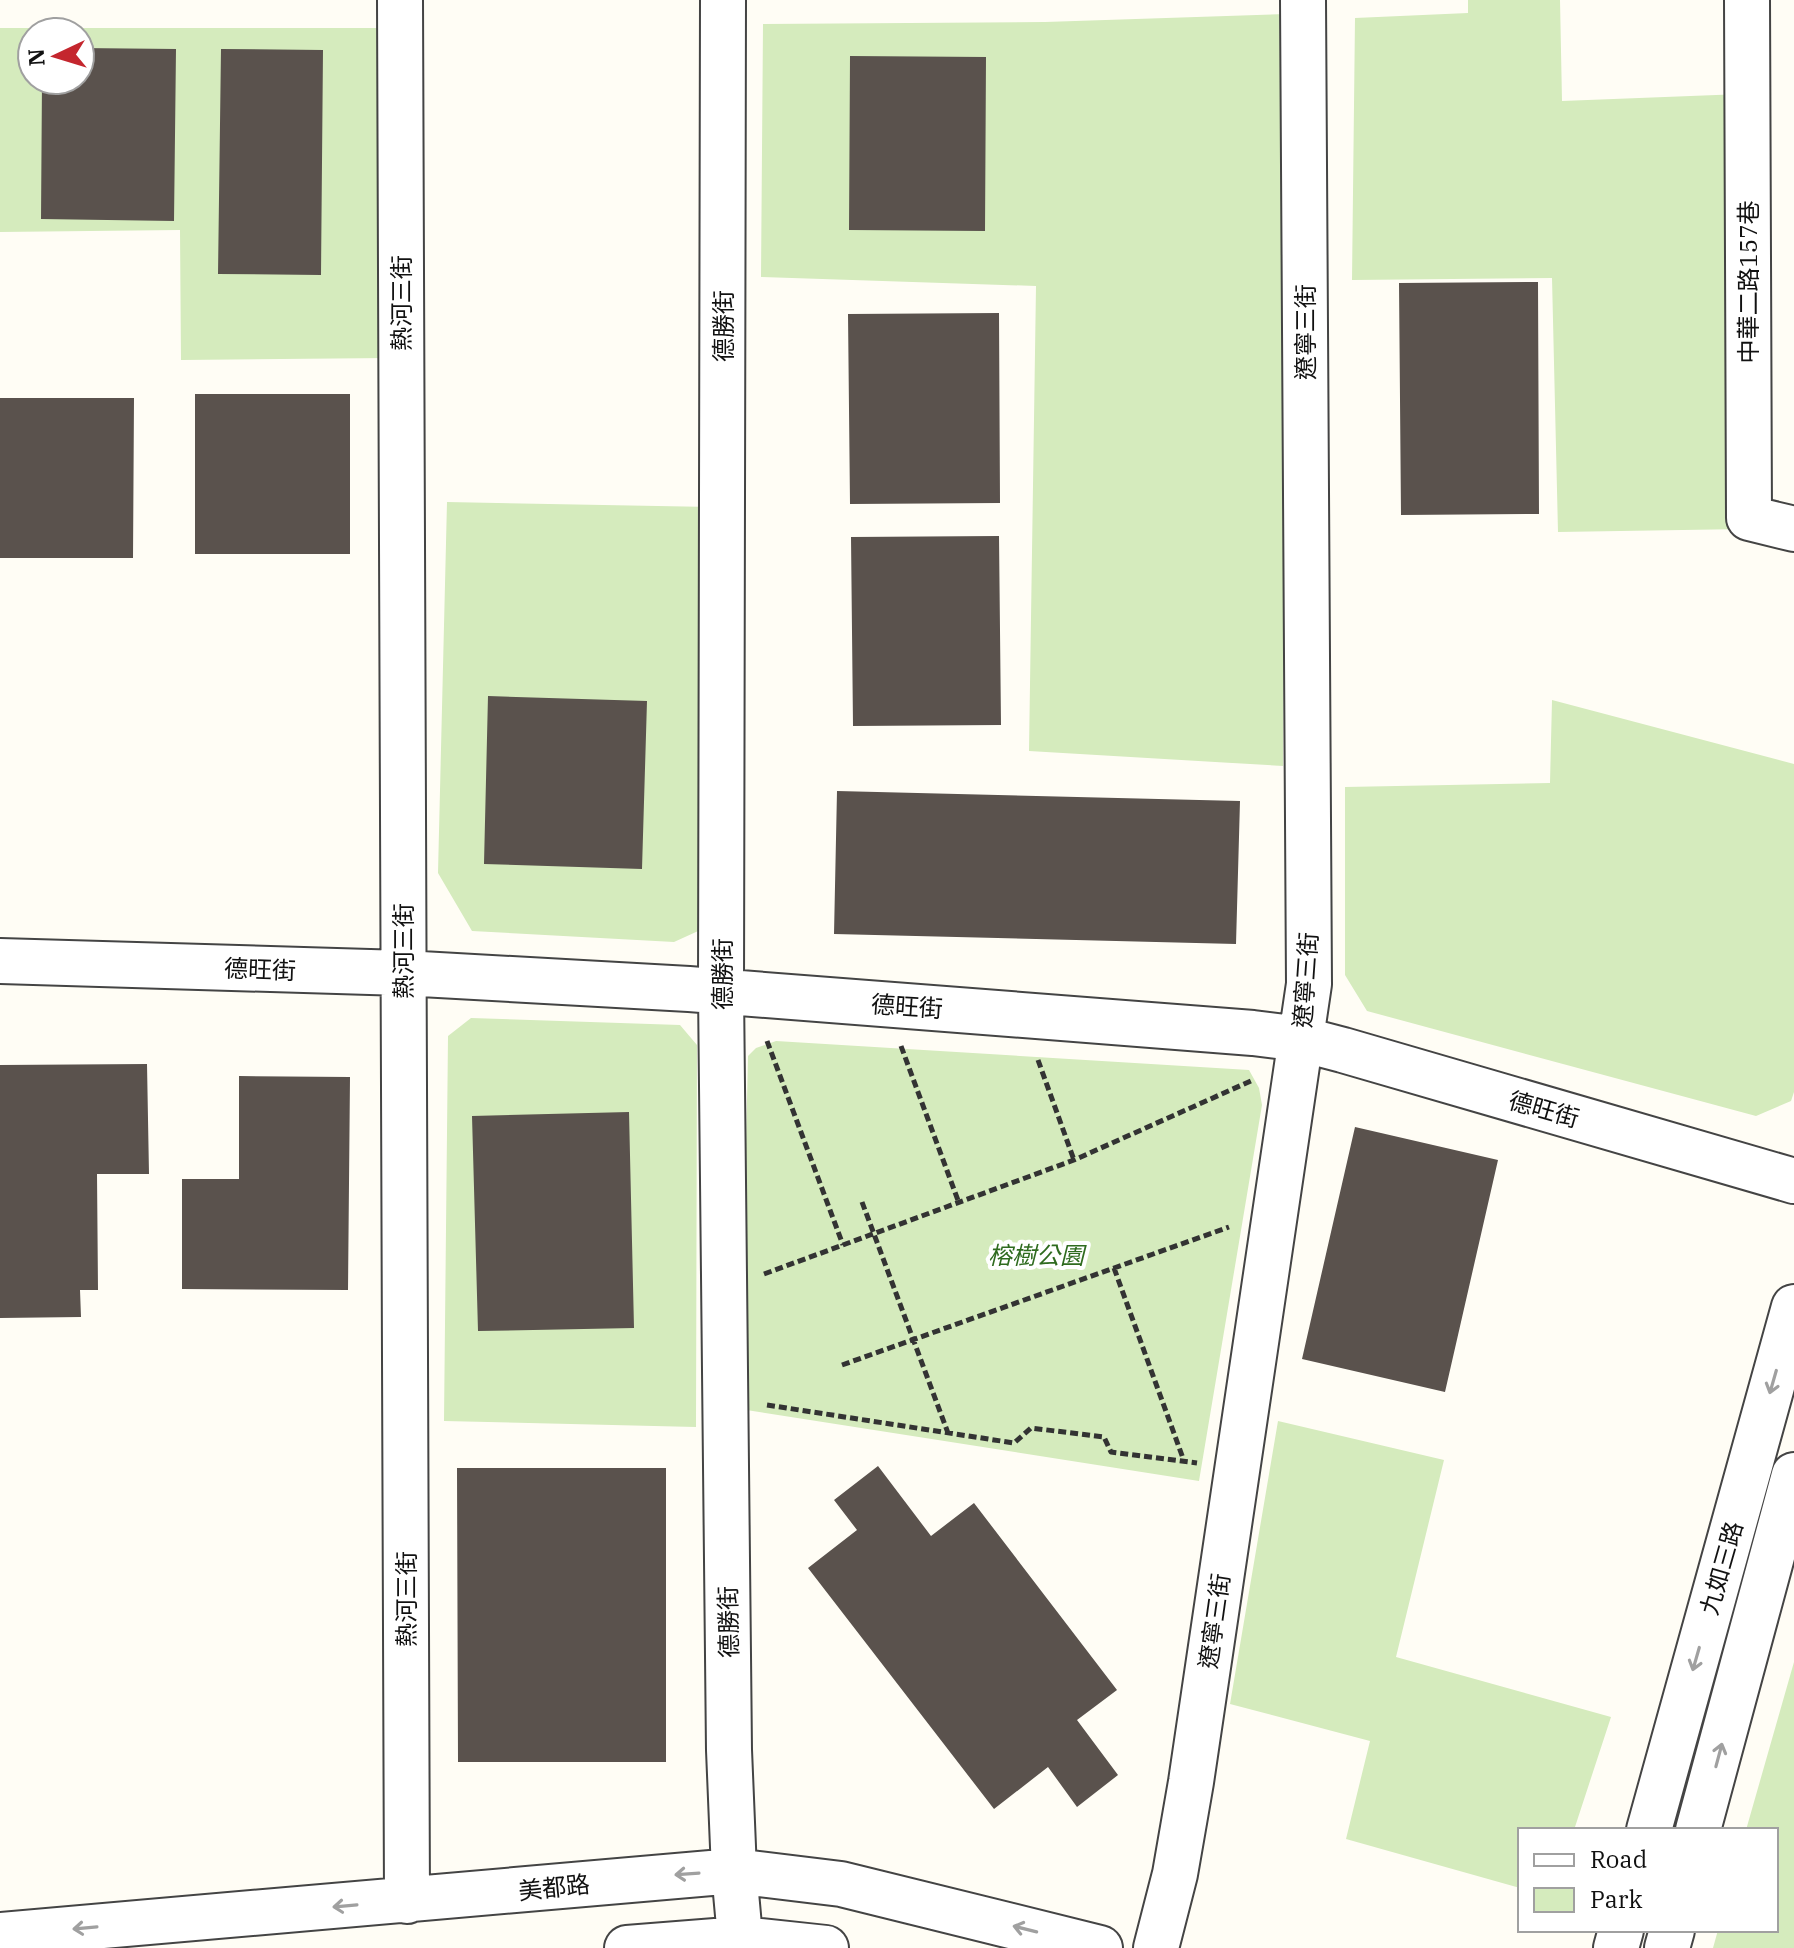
<svg xmlns="http://www.w3.org/2000/svg" width="1794" height="1948" font-family="'IBM Plex Serif','Noto Sans TC',serif">
  <style>
    .green { fill: #d5ebbd; fill-rule: evenodd }
    .building { fill: #5a524d }
    .lines { fill: none; stroke-linecap: round; stroke-linejoin: round }
    .minor-casing { stroke: #444; stroke-width: 48 }
    .path { stroke: #333; stroke-width: 5; stroke-dasharray: 8 4; stroke-linecap: butt }
    .minor { stroke: #fff; stroke-width: 44 }
    .oneway { stroke: #a0a0a0 }
    .labels { text-anchor: middle; dominant-baseline: central; stroke-width: 8; stroke-linejoin: round; paint-order: stroke }
    .street-label { font-size: 24px; fill: #111; stroke: #fff }
    .park-label { font-size: 24px; font-style: italic; fill: #2f6b1f; stroke: #fff }
  </style>
  <rect width="100%" height="100%" fill="#fffdf5"/>
  <!-- green -->
  <path class="green" d="M1468 0H1560L1562 101 1742 94 1745 529 1558 532 1552 278 1352 280 1355 18 1468 13Z
    M1287 14 1283 766 1029 751 1036 286 761 277 763 24 1045 22Z
    M0 28H384L388 358 181 360 180 230 0 232ZM32 32H80V80H32Z
    M447 502 712 507 707 927 674 942 472 931 438 873Z
    M1552 700 1794 764V1092L1791 1101 1756 1116 1367 1011 1345 975V787L1550 783Z
    M471 1018 680 1025 697 1045 696 1427 444 1421 448 1036Z
    M776 1041 1249 1070 1259 1088 1262 1105 1199 1481 740 1409 748 1056 756 1048Z
    M1278 1421 1444 1460 1396 1657 1611 1717 1574 1830H1520V1888L1346 1839 1370 1741 1230 1704Z
    M1794 1662V1948H1713L1718 1930H1776V1830H1746Z"/>
  <!-- building -->
  <path class="building" d="M80 48 176 49 174 221 41 219 42 80H80Z
    M221 49 323 50 321 275 218 274Z
    M850 56 986 57 985 231 849 230Z
    M1538 282 1539 514 1401 515 1399 283Z
    M999 313 1000 503 850 504 848 314Z
    M195 394H350V554H195Z
    M0 398H134L133 558H0Z
    M999 536 1001 725 853 726 851 537Z
    M488 696 647 701 642 869 484 864Z
    M837 791 1240 801 1236 944 834 934Z
    M147 1064 149 1174H97L98 1290H80L81 1317 0 1318V1065Z
    M239 1076 350 1077 348 1290 182 1289V1179H239Z
    M629 1112 634 1328 478 1331 472 1116Z
    M1355 1127 1498 1160 1445 1392 1302 1359Z
    M878 1466 931 1536 974 1503 1117 1690 1077 1720 1118 1775 1077 1807 1048 1767 994 1809 808 1568 857 1530 834 1500Z
    M457 1468H666V1762H458Z"/>
  <g class="lines">
    <!-- minor casing -->
    <g class="minor-casing">
      <path id="minor" d="M400 0 407 1901
        M723 0 721 991 729 1750 734 1871 741 1948
        M1747 0 1749 518 1794 529
        M0 961 403 973 689 989 1253 1033 1301 1039 1343 1050 1794 1181
        M1649 1830 1794 1307
        M1698 1830 1794 1475
        M0 1935 734 1871 841 1884 1100 1948
        M627 1948 741 1939 826 1948
        M1156 1948 1175 1874 1191 1782 1309 984 1303 0
        M1616 1948 1621 1930
        M1667 1948 1672 1930"/>
    </g>
    <!-- path -->
    <path class="path" d="M767 1041 843 1245
      M901 1046 959 1203
      M1038 1060 1074 1160
      M862 1202 948 1433
      M1114 1268 1184 1461
      M764 1274 1074 1160 1253 1080
      M842 1365 1229 1227
      M767 1405 1014 1443 1031 1428 1104 1437 1111 1452 1197 1463"/>
    <!-- minor -->
    <use href="#minor" class="minor"/>
  </g>
  <!-- one-way arrows -->
  <defs><path id="oneway-shaft" d="M-6 0H5M1.5-3L5.5 0L1.5 3" fill="none" stroke-width="1.6" stroke-linecap="round" stroke-linejoin="round" transform="scale(2)"/></defs>
  <g class="oneway">
    <use href="#oneway-shaft" transform="translate(1773 1382) rotate(106)"/>
    <use href="#oneway-shaft" transform="translate(1696 1659) rotate(106)"/>
    <use href="#oneway-shaft" transform="translate(1719 1755) rotate(-75)"/>
    <use href="#oneway-shaft" transform="translate(687 1874) rotate(176)"/>
    <use href="#oneway-shaft" transform="translate(345 1906) rotate(175)"/>
    <use href="#oneway-shaft" transform="translate(85 1928) rotate(175)"/>
    <use href="#oneway-shaft" transform="translate(1025 1929) rotate(-166)"/>
  </g>
  <g class="labels">
    <!-- street labels -->
    <g class="street-label">
      <text transform="translate(1748 282) rotate(-90)">中華二路157巷</text>
      <text transform="translate(401 303) rotate(-90)">熱河三街</text>
      <text transform="translate(723 326) rotate(-90)">德勝街</text>
      <text transform="translate(1305 332) rotate(-90)">遼寧三街</text>
      <text transform="translate(403 951) rotate(-90)">熱河三街</text>
      <text transform="translate(260 969) rotate(2)">德旺街</text>
      <text transform="translate(722 974) rotate(-90)">德勝街</text>
      <text transform="translate(1305 980) rotate(-86)">遼寧三街</text>
      <text transform="translate(907 1006) rotate(4)">德旺街</text>
      <text transform="translate(1544 1109) rotate(16)">德旺街</text>
      <text transform="translate(1721 1568) rotate(-74)">九如三路</text>
      <text transform="translate(406 1599) rotate(-90)">熱河三街</text>
      <text transform="translate(1214 1621) rotate(-82)">遼寧三街</text>
      <text transform="translate(728 1622) rotate(-91)">德勝街</text>
      <text transform="translate(554 1887) rotate(-6)">美都路</text>
    </g>
    <!-- park labels -->
    <g class="park-label">
      <text x="1036" y="1255">榕樹公園</text>
    </g>
  </g>
  <!-- legend -->
  <rect x="1518" y="1828" width="260" height="104" fill="#ffffff" stroke="#a0a0a0" stroke-width="2"/>
  <rect x="1534" y="1854" width="40" height="12" fill="#ffffff" stroke="#a0a0a0" stroke-width="2"/>
  <text x="1590" y="1868" font-size="24" fill="#111111">Road</text>
  <rect x="1534" y="1888" width="40" height="24" fill="#d5ebbd" stroke="#a0a0a0" stroke-width="2"/>
  <text x="1590" y="1908" font-size="24" fill="#111111">Park</text>
  <!-- north arrow -->
  <g transform="translate(56 56) rotate(266)"><circle r="38" fill="#ffffff" stroke="#a0a0a0" stroke-width="2"/>
  <path d="M0-6L14 30L0 20L-14 30Z" fill="#c4262e"/>
  <text y="-12" font-size="22" font-weight="bold" text-anchor="middle" fill="#111111">N</text>
  </g>
</svg>
